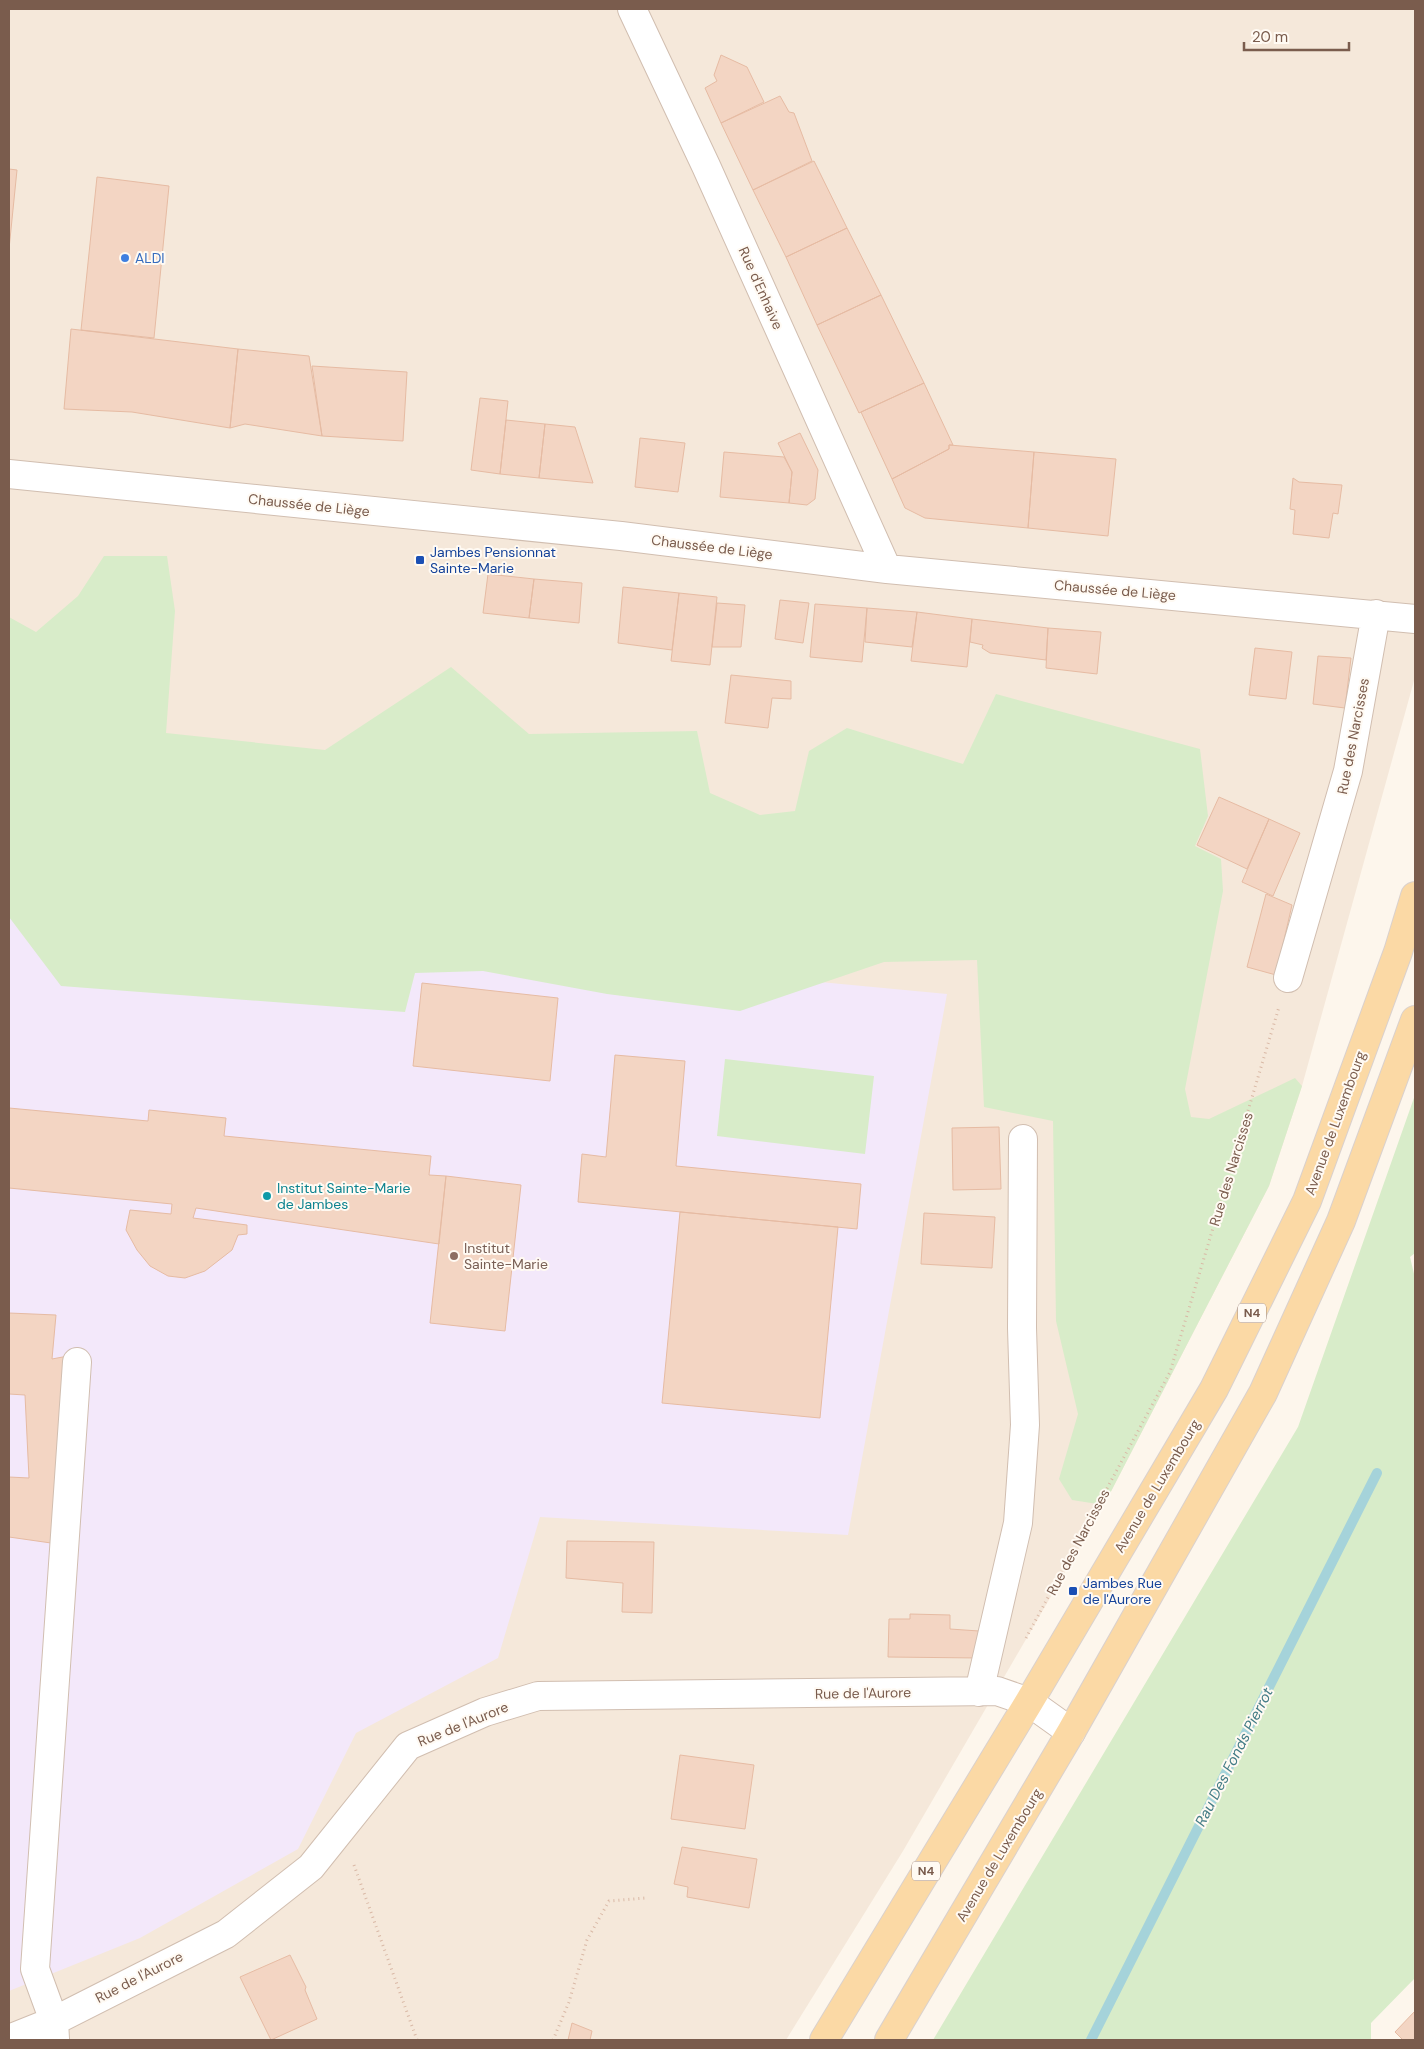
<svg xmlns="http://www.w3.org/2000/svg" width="1424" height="2049" font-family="'DM Sans',sans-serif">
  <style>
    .residential { fill: #f5e8da }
    .education { fill: #f3e8fa }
    .green { fill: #d8ecc9 }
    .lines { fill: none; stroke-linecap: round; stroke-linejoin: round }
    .stream { stroke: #a5d3da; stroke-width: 10 }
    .building { fill: #f3d5c3; stroke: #e6bba3 }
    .minor-casing { stroke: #d1beb0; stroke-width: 30 }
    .major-casing { stroke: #dad1cd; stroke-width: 30 }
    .path { stroke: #d9b8a5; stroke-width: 3; stroke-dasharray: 1 4; stroke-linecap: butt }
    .minor { stroke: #fff; stroke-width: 28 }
    .major { stroke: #fbd9a5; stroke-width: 28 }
    .shop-dot { fill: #3f7fe0; stroke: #fffaf3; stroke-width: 2 }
    .transit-dot { fill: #1a4fb4; stroke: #fffaf3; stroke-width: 2 }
    .culture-dot { fill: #0f9aa8; stroke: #fffaf3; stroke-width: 2 }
    .education-dot { fill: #8d6e63; stroke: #fffaf3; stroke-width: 2 }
    .labels { text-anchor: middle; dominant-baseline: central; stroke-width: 4; stroke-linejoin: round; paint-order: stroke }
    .shield { fill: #fffaf3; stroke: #a28b7f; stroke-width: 1 }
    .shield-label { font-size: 12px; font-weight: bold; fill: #7a5c4d }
    .shop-label { font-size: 14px; fill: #366cbe; stroke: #fffaf3; text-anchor: start }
    .street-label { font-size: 14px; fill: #7a5c4d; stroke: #fffaf3 }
    .transit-label { font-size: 14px; fill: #164399; stroke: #fffaf3; text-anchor: start }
    .culture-label { font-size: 14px; fill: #0d838f; stroke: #fffaf3; text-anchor: start }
    .education-label { font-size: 14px; fill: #785e54; stroke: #fffaf3; text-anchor: start }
    .water-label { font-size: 15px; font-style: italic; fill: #437c86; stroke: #fffaf3 }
  </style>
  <rect width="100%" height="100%" fill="#fdf6ec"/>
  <!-- residential -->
  <path class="residential" d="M9 9H1415V677L1302 1086 1269 1186 1104 1505 903 1851 786 2040H9Z"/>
  <!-- education -->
  <path class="education" d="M9 905 947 994 848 1535 540 1517 498 1658 356 1733 298 1849 140 1938 9 1991Z"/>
  <!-- green -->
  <path class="green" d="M104 556H167L175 611 166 733 325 750 451 667 529 734 697 731 710 793 760 815 795 811 809 751 847 728 963 764 996 694 1200 749 1208 816 1195 846 1221 859 1223 891 1185 1089 1191 1117 1209 1119 1295 1078 1302 1086 1269 1186 1104 1505 1072 1500 1059 1479 1078 1414 1056 1321 1053 1121 984 1107 977 960 884 962 740 1011 607 994 483 971 415 973 405 1012 61 986 9 917V617L36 632 78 596Z
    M725 1059 874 1076 865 1154 717 1136Z
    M1415 1095V1253L1410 1257 1415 1278V1978L1371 2023V2040H933L1298 1427Z"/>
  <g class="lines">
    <!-- stream -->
    <path class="stream" d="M1091 2040 1377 1473"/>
  </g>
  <!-- building -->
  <path class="building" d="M721 55 747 67 764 102 721 123 705 88 717 81 714 75Z
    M780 96 789 112 794 113 812 161 753 190 721 123Z
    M814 161 847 228 786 257 753 190Z
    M9 169 17 170 9 249Z
    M97 177 169 186 154 338 81 330Z
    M847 228 881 295 817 325 786 257Z
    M881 295 924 383 859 413 817 325Z
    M71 329 238 349 230 428 132 412 64 409Z
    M238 349 309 356 322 436 245 424 230 428Z
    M312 366 407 372 403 441 322 436Z
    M924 383 953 445H949V449L892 479 861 412Z
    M480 398 508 401 500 474 471 470Z
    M506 420 545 424 539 478 500 474Z
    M545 424 575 427 593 483 539 478Z
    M800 433 818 470 815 499 807 505 789 503 792 472 778 443Z
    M640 438 685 443 678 492 635 487Z
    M949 445 1034 452 1028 528 925 518 905 508 892 479 949 449Z
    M724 452 784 457 792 472 789 503 720 497Z
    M1034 452 1116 459 1108 536 1028 528Z
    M1293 478 1299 482 1342 485 1338 514 1333 513 1329 538 1293 534 1295 510 1290 509Z
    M488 574 534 579 529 618 483 613Z
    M534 579 582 583 579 623 529 618Z
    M623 587 679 593 672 650 618 643Z
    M679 593 717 597 710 665 671 661Z
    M780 600 809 603 803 643 775 639Z
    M717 603 745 605 741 647H712Z
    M815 604 867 608 862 662 810 657Z
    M867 608 917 612 912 647 865 642Z
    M917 612 972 619 967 667 911 661Z
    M972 619 1048 628 1046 660 990 653 982 648 983 645 970 642Z
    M1048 628 1101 632 1097 674 1046 668Z
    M1255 648 1292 652 1286 699 1249 695Z
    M1318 656 1351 658 1345 708 1313 704Z
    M731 675 791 681V699L772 698 768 728 725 723Z
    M1219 797 1269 819 1247 869 1197 845Z
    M1269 819 1300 833 1273 896 1242 882Z
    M1266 894 1292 905 1276 975 1247 967Z
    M422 983 558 998 550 1081 413 1066Z
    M615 1055 685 1061 676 1166 861 1184 857 1229 578 1202 582 1154 606 1157Z
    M9 1108 148 1121 149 1110 226 1118 224 1136 431 1156 429 1175 446 1176 439 1244 196 1208 193 1218 247 1225V1234L238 1235 232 1250 205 1271 185 1278 168 1276 150 1266 137 1250 126 1230 130 1210 171 1214 172 1204 9 1188Z
    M999 1127 1001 1189 953 1190 952 1128Z
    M446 1176 521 1185 505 1331 430 1323Z
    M680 1212 838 1227 820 1418 662 1403Z
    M924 1213 995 1217 992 1268 921 1264Z
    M9 1313 56 1315 52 1359 68 1356 51 1543 9 1537V1477L29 1478 25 1395 9 1394Z
    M567 1541 654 1542 652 1613 622 1612 623 1583 566 1578Z
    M910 1614 950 1615V1629L979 1631V1658L888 1657 889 1619H910Z
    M680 1755 754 1765 745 1829 671 1819Z
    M682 1847 757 1859 749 1908 687 1897 688 1887 674 1884Z
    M290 1955 306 1987 305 1990 317 2019 271 2040 240 1977Z
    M1415 2011V2040H1403L1395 2032Z
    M572 2023 592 2031 590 2040H568Z"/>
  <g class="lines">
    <!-- minor casing -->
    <g class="minor-casing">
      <path id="minor" d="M632 9 706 166 887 569
        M9 474 621 536 887 569 1415 619
        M1288 978 1348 771 1376 614
        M979 1692 1018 1523 1025 1425 1022 1328 1023 1139
        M9 2039 54 2021 226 1934 311 1867 408 1746 485 1712 538 1696 997 1691 1029 1702 1071 1732
        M55 2039 54 2021 35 1969 77 1362"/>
    </g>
    <!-- major casing -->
    <g class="major-casing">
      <path id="major" d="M824 2040 1029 1702 1214 1389 1307 1201 1398 952 1415 896
        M889 2040 1071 1732 1263 1393 1341 1221 1415 1020"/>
    </g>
    <!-- path -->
    <path class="path" d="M1026 1638 1170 1372 1279 1007
      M354 1865 417 2040
      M553 2040 569 2002 587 1940 609 1901 645 1898"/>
    <!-- minor -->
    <use href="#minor" class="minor"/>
    <!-- major -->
    <use href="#major" class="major"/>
  </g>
  <!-- markers -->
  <circle class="shop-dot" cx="125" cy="258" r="5"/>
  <g class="transit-dot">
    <rect x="415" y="555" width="10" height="10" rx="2.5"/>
    <rect x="1068" y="1586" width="10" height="10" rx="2.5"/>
  </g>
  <circle class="culture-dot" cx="267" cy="1196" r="5"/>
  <circle class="education-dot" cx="454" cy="1256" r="5"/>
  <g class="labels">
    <!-- shield labels -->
    <g class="shield">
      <rect x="1238" y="1303.5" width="28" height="19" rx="4"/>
      <rect x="912" y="1861.5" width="28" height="19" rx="4"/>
    </g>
    <g class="shield-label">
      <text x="1252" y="1313">N4</text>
      <text x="926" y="1871">N4</text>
    </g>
    <!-- shop labels -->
    <g class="shop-label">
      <text x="135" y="258">ALDI</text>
    </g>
    <!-- street labels -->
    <g class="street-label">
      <text transform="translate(761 288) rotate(66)">Rue d'Enhaive</text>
      <text transform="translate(309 505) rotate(6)">Chaussée de Liège</text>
      <text transform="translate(712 547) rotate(7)">Chaussée de Liège</text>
      <text transform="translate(1115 590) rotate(5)">Chaussée de Liège</text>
      <text transform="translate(1353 736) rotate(-79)">Rue des Narcisses</text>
      <text transform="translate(1335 1123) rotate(-70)">Avenue de Luxembourg</text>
      <text transform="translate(1231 1169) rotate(-73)">Rue des Narcisses</text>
      <text transform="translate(1157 1486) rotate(-59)">Avenue de Luxembourg</text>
      <text transform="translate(1078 1542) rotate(-62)">Rue des Narcisses</text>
      <text transform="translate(863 1693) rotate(-1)">Rue de l'Aurore</text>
      <text transform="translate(463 1724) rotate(-22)">Rue de l'Aurore</text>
      <text transform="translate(999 1855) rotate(-59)">Avenue de Luxembourg</text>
      <text transform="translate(139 1977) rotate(-27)">Rue de l'Aurore</text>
    </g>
    <!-- transit labels -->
    <g class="transit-label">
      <text x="430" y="552">Jambes Pensionnat<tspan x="430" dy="16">Sainte-Marie</tspan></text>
      <text x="1083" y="1583">Jambes Rue<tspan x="1083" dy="16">de l'Aurore</tspan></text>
    </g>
    <!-- culture labels -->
    <g class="culture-label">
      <text x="277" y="1188">Institut Sainte-Marie<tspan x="277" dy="16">de Jambes</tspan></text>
    </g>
    <!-- education labels -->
    <g class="education-label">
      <text x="464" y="1248">Institut<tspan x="464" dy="16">Sainte-Marie</tspan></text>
    </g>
    <!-- water labels -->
    <g class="water-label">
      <text transform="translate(1234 1757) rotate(-63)">Rau Des Fonds Pierrot</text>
    </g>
  </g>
  <!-- border -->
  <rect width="1424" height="2049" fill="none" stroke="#7a5c4d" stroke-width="20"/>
  <!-- scale -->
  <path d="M1244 42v8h105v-8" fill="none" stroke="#7a5c4d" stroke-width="2.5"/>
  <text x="1252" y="42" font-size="15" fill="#7a5c4d" stroke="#fffaf3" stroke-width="4" paint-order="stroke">20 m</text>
</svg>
